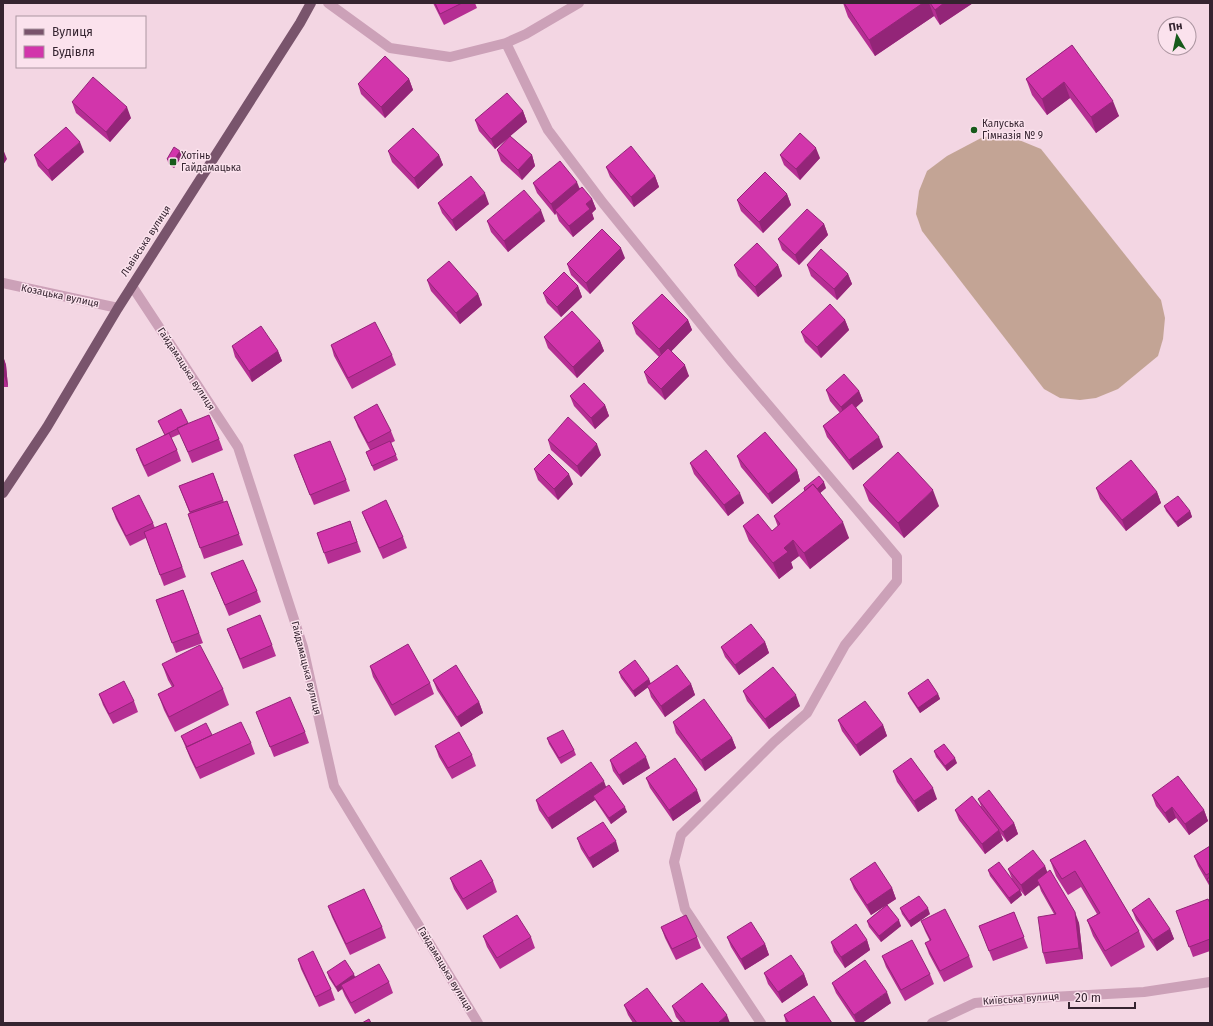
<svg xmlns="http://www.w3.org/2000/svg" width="1213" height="1026" font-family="'Fira Sans',sans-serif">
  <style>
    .pitch { fill: #c3a495 }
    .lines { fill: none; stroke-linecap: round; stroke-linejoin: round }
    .street { stroke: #cca1b8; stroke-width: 10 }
    .primary { stroke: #79546c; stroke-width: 10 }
    .wall { fill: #b52e93 }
    .shaded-wall { fill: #932578 }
    .building { fill: #d235ab; stroke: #932578 }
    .poi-dot { fill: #175a1b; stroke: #fbe2ed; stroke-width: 1.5 }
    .labels { text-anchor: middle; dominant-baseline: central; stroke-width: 3; stroke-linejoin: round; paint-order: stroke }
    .poi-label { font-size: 10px; fill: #352430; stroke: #fbe2ed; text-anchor: start }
    .street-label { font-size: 10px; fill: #352430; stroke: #fbe2ed }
  </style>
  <rect width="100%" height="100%" fill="#f3d6e3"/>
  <!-- pitch -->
  <path class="pitch" d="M1007 135 1041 149 1161 300 1165 318 1163 339 1158 356 1118 389 1096 398 1080 400 1060 398 1044 389 922 231 916 214 919 191 927 171 947 156 983 137Z"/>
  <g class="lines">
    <!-- street -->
    <path class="street" d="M328 3 390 48 450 57 506 43 526 34 579 3
      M506 43 548 130 603 203 731 361 897 557V581L845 645 807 713 774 742 681 835 674 862 685 909 761 1023
      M3 283 118 308
      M132 286 238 447 303 647 334 786 478 1023
      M932 1023 975 1003 1033 998 1144 992 1210 982"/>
    <!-- primary -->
    <path class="primary" d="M3 493 47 427 118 308 300 23 311 3"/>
  </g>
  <!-- wall -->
  <path class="wall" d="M433 3H475L477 8 444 25Z
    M843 3H973L940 25 934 16 875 56 848 17Z
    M1072 45 1119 116 1096 133 1070 98 1047 115 1032 95 1026 79Z
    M409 79 413 90 385 118 361 94 358 84Z
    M72 102 131 118 110 142 76 113Z
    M523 111 527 122 510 136 532 155 535 166 522 180 501 161 497 150 508 138 495 149 479 131 475 120Z
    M180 151 182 156 174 168 169 165 167 159Z
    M388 151 439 155 443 165 418 189 392 162Z
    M84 152 52 181 38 166 34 155Z
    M780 155 820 158 800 180 784 165Z
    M606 167 655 176 659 187 634 207 610 177Z
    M533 183 580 188 592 199 596 209 592 213 594 219 573 237 559 221 556 213 555 215 537 193Z
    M787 194 791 205 763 233 741 211 737 200Z
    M438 203 489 204 456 231 442 213Z
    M487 221H545L508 252 491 232Z
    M824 224 828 235 799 265 782 250 778 239Z
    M625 258 590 294 571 275 567 264Z
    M734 265H778L782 276 758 297 738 276Z
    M807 265 848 274 852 284 837 300 811 276Z
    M427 280 478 294 482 305 460 324 431 291Z
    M578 286 582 297 561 317 547 303 543 293Z
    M688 320 692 330 671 351 689 376 665 400 648 383 644 372 659 357 636 334 632 323Z
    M845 320 849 330 821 358 805 342 801 332Z
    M544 337 600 341 604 351 577 378 548 348Z
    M331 345 392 355 396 365 352 389 334 356Z
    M232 346 278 351 282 361 252 382 235 357Z
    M3 356 6 365 8 387H3Z
    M826 390 859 391 863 401 856 407 883 447 853 470 827 437 823 426 840 413 830 401Z
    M570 396 605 405 609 416 595 429 574 406Z
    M354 417 391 431 395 441 391 443 398 460 374 471 366 452 370 450 358 427Z
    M158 421 188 424 219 439 223 450 192 463 180 434 171 438 177 450 181 461 148 477 140 460 136 449 165 435Z
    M548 440 601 455 581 477 551 450Z
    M737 456 797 470 800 481 772 504 741 467Z
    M690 463 744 503 728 516 694 474Z
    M298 466 346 480 350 491 314 505Z
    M534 469 573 484 558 500 538 480Z
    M213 473 224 502 227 501 243 545 204 559 188 514H190L179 486Z
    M863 485 939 506 904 538 869 501Z
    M804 488H826L820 493 849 538 810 569 799 556 791 562 793 568 779 579 749 541 743 526 772 531 778 527 774 516 805 491Z
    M1096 488 1157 492 1161 503 1126 531 1100 499Z
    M1164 506 1190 511 1192 517 1178 527 1166 511Z
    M112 508 153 523 155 528 166 523 186 577 164 586 146 538 130 546 116 519Z
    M362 512 403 537 407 548 383 559 366 522Z
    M350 521 361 552 328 564 317 533Z
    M211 573 257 591 261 602 229 616Z
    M183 590 203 643 176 653 156 600Z
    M227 629 272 645 276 656 243 669Z
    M765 642 769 653 739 675 725 657 721 647Z
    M162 664 223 689 229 705 175 732 164 710 158 694 172 687 168 680Z
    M370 666 430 683 434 694 395 716 373 677Z
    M619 672 649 679 651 684H691L695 695 665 717 651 697 648 687 635 697 621 678Z
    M433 680 479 702 483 713 461 727 437 690Z
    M743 691 800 706 769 729 747 701Z
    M908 693 938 694 940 699 920 713 910 698Z
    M99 694 134 701 138 712 113 724 103 705Z
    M256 712 305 732 309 743 274 757Z
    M838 720 883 725 887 736 860 756 842 731Z
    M673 722 732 738 736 748 705 771 676 733Z
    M212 735 251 743 255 754 200 779 190 758 181 736Z
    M547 738 574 750 576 755 561 764 549 744Z
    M435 746 472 755 476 766 452 779 439 757Z
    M934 751 957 763 947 771 936 757Z
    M610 760 650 768 623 785 613 771Z
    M893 771 937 799 918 812 897 782Z
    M646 778 701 801 673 821 650 788Z
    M606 787 627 812 611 824 595 800 552 829 539 810 536 800Z
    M1152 795 1204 810 1208 821 1189 835 1176 818 1169 823 1156 806Z
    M978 799 1014 823 1018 834 1007 842 1001 834 1003 840 985 854 959 820 955 810 981 806Z
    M577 838 619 851 593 868 581 849Z
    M1085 840 1139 931 1145 947 1111 967 1093 936 1087 920 1097 914 1081 887 1068 895 1056 876 1050 860Z
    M1210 846V887L1198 866 1194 856Z
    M1045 866 1047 872 1079 923 1083 959 1046 964 1043 953 1054 914 1041 891 1039 885 1025 896 1020 890 1022 895 1011 904 990 876 988 870 1012 879 1008 869Z
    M450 878 493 881 497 892 467 910 454 889Z
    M850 879 892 888 896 899 887 905 901 926 881 942 869 927 867 921 886 905 871 915 854 889Z
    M1210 903V951L1193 957 1176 911Z
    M328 906 382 927 386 938 350 955 332 917Z
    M900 908 930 914 911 927 902 914Z
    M1132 910 1170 929 1174 939 1157 951 1136 920Z
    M1014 912 1028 948 993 961 979 926Z
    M921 921 969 956 973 967 944 982 929 954 925 943 930 941 925 931Z
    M661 927 697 937 701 948 676 960 665 938Z
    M483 936 531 937 535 948 500 969 487 947Z
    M727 937 765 944 769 955 745 970 731 947Z
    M867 940 870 950 845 968 834 952 831 942Z
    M882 956 930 974 934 984 905 1001 886 967Z
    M298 959 331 989 335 1000 319 1007 301 969Z
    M327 972 389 982 393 993 355 1014 345 996 342 989 338 992 329 978Z
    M764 973 804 974 808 985 782 1003 768 984Z
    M832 983 891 1003 862 1023H856L836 993Z
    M624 1005 673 1023H633L628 1015Z
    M672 1006 730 1023H681L676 1017Z
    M784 1015 832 1023H786Z"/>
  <!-- shaded-wall -->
  <path class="shaded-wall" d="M923 3H929L934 16 875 56 869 40Z
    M944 3H973L940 25 935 10Z
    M409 79 413 90 385 118 381 107Z
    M1064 82 1070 98 1047 115 1042 99Z
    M1113 101 1119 116 1096 133 1091 117Z
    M127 107 131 118 110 142 106 132Z
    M523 111 527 122 495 149 491 139Z
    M80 142 84 152 52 181 48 170Z
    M816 148 820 158 800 180 796 169Z
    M3 149 7 159 3 165Z
    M180 151 182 156 174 168 172 163Z
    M439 155 443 165 418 189 414 178Z
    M532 155 535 166 522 180 518 170Z
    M655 176 659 187 634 207 631 197Z
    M577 182 581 192 555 210 556 213 555 215 551 204Z
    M485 193 489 204 456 231 452 220Z
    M787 194 791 205 763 233 759 222Z
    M592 199 596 209 592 213 594 219 573 237 569 226 586 204Z
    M541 210 545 221 508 252 504 241Z
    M824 224 828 235 799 265 795 255Z
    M621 248 625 258 590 294 586 283Z
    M778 265 782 276 758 297 755 287Z
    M848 274 852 284 837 300 834 289Z
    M578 286 582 297 561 317 557 307Z
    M478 294 482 305 460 324 456 313Z
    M688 320 692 330 663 360 659 349Z
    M845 320 849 330 821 358 817 347Z
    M600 341 604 351 577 378 573 367Z
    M278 351 282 361 252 382 249 371Z
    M3 356 6 365 8 387 4 376Z
    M685 365 689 376 665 400 661 389Z
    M859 391 863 401 845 418 841 407Z
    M605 405 609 416 595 429 591 418Z
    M879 437 883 447 853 470 849 460Z
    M597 444 601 455 581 477 577 466Z
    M797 470 800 481 772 504 768 494Z
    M569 474 573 484 558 500 554 489Z
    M824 482 826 488 811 501 809 495Z
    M933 490 939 506 904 538 898 523Z
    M1157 492 1161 503 1126 531 1122 520Z
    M740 493 744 503 728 516 724 505Z
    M1190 511 1192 517 1178 527 1176 522Z
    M843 522 849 538 810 569 804 553Z
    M793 540 799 556 791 562 793 568 779 579 773 563 784 548Z
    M765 642 769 653 739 675 735 665Z
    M649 679 651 685 635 697 633 691Z
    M691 684 695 695 665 717 661 706Z
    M938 694 940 699 920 713 918 708Z
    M796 695 800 706 769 729 765 719Z
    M479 702 483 713 461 727 457 717Z
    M883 725 887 736 860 756 856 745Z
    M732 738 736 748 705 771 701 760Z
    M646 757 650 768 623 785 619 775Z
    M955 758 957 763 947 771 945 766Z
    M604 781 608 792 593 796 595 800 552 829 548 818Z
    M933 788 937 799 918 812 914 801Z
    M697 790 701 801 673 821 669 810Z
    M625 807 627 812 611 824 609 818Z
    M1172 807 1176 818 1169 823 1165 813Z
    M1204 810 1208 821 1189 835 1185 824Z
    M1014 823 1018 834 1007 842 1003 832Z
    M999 830 1003 840 985 854 982 844Z
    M616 841 619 851 593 868 589 858Z
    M1045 866 1049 877 1037 880 1039 885 1025 896 1021 885Z
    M892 888 896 899 871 915 867 905Z
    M1020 890 1022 895 1011 904 1009 898Z
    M928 908 930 914 911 927 909 921Z
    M1075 912 1079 923 1083 959 1079 948Z
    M899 920 901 926 881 942 879 936Z
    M1170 929 1174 939 1157 951 1153 940Z
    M867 940 870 950 845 968 841 957Z
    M765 944 769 955 745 970 741 959Z
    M354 974 356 980 341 985 342 989 338 992 336 987Z
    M804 974 808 985 782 1003 778 992Z
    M887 992 891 1003 862 1023H857L854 1015Z
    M727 1015 730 1023H718Z"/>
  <!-- building -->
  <path class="building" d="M435 3H462L440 14Z
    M844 3H923L869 40Z
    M930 3H944L935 10Z
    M1072 45 1113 101 1091 117 1064 82 1042 99 1026 79Z
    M385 56 409 79 381 107 358 84Z
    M93 77 127 107 106 132 72 102Z
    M507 93 523 111 491 139 475 120Z
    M66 127 80 142 48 170 34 155Z
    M413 128 439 155 414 178 388 151Z
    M800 133 816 148 796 169 780 155Z
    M510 136 532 155 518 170 497 150Z
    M631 146 655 176 631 197 606 167Z
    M174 147 180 151 172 163 167 159Z
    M560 161 577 182 551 204 533 183Z
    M765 172 787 194 759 222 737 200Z
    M471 176 485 193 452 220 438 203Z
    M582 187 592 199 586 204 590 209 569 226 555 210Z
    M524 190 541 210 504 241 487 221Z
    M807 209 824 224 795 255 778 239Z
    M602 229 621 248 586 283 567 264Z
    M757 243 778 265 755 287 734 265Z
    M821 249 848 274 834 289 807 265Z
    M449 261 478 294 456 313 427 280Z
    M564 272 578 286 557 307 543 293Z
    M662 294 688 320 659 349 632 323Z
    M830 304 845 320 817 347 801 332Z
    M572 311 600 341 573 367 544 337Z
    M375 322 392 355 348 378 331 345Z
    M261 326 278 351 249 371 232 346Z
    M668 348 685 365 661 389 644 372Z
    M3 362 4 376H3Z
    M844 374 859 391 841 407 826 390Z
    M584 383 605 405 591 418 570 396Z
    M852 403 879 437 849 460 823 426Z
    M377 404 391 431 368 443 354 417Z
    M181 409 188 423 165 435 158 421Z
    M209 415 219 439 188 452 177 428Z
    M568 417 597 444 577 466 548 440Z
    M765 432 797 470 768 494 737 456Z
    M169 433 177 450 144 466 136 449Z
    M330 441 346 480 310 495 294 455Z
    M390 441 396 455 372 466 366 452Z
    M706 450 740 493 724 505 690 463Z
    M898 452 933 490 898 523 863 485Z
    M549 454 569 474 554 489 534 469Z
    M1131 460 1157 492 1122 520 1096 488Z
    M213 473 223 500 190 512 179 486Z
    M819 476 824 482 817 489 813 484 805 491 804 488Z
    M813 484 843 522 804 553 793 540 784 548 788 552 773 563 743 526 758 514 772 531 780 524 774 516Z
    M139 495 153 523 126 536 112 508Z
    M1178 496 1190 511 1176 522 1164 506Z
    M386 500 403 537 379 548 362 512Z
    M227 501 239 534 200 548 188 514Z
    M350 521 357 542 324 553 317 533Z
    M166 523 182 567 160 575 144 532Z
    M243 560 257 591 225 605 211 573Z
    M183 590 199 633 172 643 156 600Z
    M260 615 272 645 240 659 227 629Z
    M751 624 765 642 735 665 721 647Z
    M408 644 430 683 392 705 370 666Z
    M200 645 223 689 169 717 158 694 174 686 162 664Z
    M635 660 649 679 633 691 619 672Z
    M456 665 479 702 457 717 433 680Z
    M677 665 691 684 661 706 647 686Z
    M773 667 796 695 765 719 743 691Z
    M928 679 938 694 918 708 908 693Z
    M124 681 134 701 109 714 99 694Z
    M290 697 305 732 270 747 256 712Z
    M704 699 732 738 701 760 673 722Z
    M865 701 883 725 856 745 838 720Z
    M241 722 251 743 196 768 186 747Z
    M206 723 212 735 187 747 181 736Z
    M563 730 574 750 559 758 547 738Z
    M459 732 472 755 448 768 435 746Z
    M636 742 646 757 619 775 610 760Z
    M944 744 955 758 945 766 934 751Z
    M675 758 697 790 669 810 646 778Z
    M911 758 933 788 914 801 893 771Z
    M591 762 604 781 548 818 536 800Z
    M1178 776 1204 810 1185 824 1172 807 1165 813 1152 795Z
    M609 785 625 807 609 818 593 796Z
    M989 790 1014 823 1003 832 978 799Z
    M972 796 999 830 982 844 955 810Z
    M603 822 616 841 589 858 577 838Z
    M1085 840 1139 931 1105 951 1087 920 1100 913 1075 871 1062 879 1050 860Z
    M1210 846V873L1206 875 1194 856Z
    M1033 850 1045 866 1021 885 1008 869Z
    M481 860 493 881 463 899 450 878Z
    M875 862 892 888 867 905 850 879Z
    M999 862 1020 890 1009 898 988 870Z
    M1050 870 1075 912 1079 948 1043 953 1038 917 1056 914 1037 880Z
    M1210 877V884L1207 879Z
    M364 889 382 927 346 944 328 906Z
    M919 896 928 908 909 921 900 908Z
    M1149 898 1170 929 1153 940 1132 910Z
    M1208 899 1210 903V939L1189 947 1176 911Z
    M887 905 899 920 879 936 867 921Z
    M945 909 969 956 940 971 925 943 931 940 921 921Z
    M1014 912 1024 937 989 951 979 926Z
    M517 915 531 937 497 958 483 936Z
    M686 915 697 937 672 949 661 927Z
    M751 922 765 944 741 959 727 937Z
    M856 924 867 940 841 957 831 942Z
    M912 940 930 974 901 990 882 956Z
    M313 951 331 989 315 997 298 959Z
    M791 955 804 974 778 992 764 973Z
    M345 960 354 974 336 987 327 972Z
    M865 960 887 992 854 1015 832 983Z
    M379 964 389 982 351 1003 341 985Z
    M702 983 727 1015 718 1023H686L672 1006Z
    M647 988 673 1023H637L624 1005Z
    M814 996 832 1023H789L784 1015Z
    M369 1019 371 1023H362Z"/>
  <!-- markers -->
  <g class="poi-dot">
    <circle cx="974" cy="130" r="4"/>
    <rect x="169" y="158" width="8" height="8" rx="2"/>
  </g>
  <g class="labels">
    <!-- poi labels -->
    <g class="poi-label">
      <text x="982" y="124">Калуська<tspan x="982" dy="12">Гімназія № 9</tspan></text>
      <text x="181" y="156">Хотінь<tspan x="181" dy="12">Гайдамацька</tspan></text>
    </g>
    <!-- street labels -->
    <g class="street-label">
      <text transform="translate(146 241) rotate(-57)">Львівська вулиця</text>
      <text transform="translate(60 296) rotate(12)">Козацька вулиця</text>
      <text transform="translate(186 369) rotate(57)">Гайдамацька вулиця</text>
      <text transform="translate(306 668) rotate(76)">Гайдамацька вулиця</text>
      <text transform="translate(445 969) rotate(59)">Гайдамацька вулиця</text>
      <text transform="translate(1021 999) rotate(-4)">Київська вулиця</text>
    </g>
  </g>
  <!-- border -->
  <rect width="1213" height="1026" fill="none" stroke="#352430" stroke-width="8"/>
  <!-- legend -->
  <rect x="16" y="16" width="130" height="52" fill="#fbe2ed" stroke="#ac96a1"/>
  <rect x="24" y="29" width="20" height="6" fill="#79546c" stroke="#ac96a1"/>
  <text x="52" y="36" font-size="12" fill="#352430">Вулиця</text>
  <rect x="24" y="46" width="20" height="12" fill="#d235ab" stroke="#ac96a1"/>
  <text x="52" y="56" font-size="12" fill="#352430">Будівля</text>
  <!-- north arrow -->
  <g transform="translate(1177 36) rotate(351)"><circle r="19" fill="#fbe2ed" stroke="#ac96a1"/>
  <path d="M0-3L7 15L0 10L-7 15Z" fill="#175a1b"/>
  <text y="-6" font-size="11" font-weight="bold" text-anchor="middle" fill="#352430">Пн</text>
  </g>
  <!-- scale -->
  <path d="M1069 1002v6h66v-6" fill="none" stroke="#352430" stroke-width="2"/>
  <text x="1075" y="1002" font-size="12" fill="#352430" stroke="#fbe2ed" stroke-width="3" paint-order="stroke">20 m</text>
</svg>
